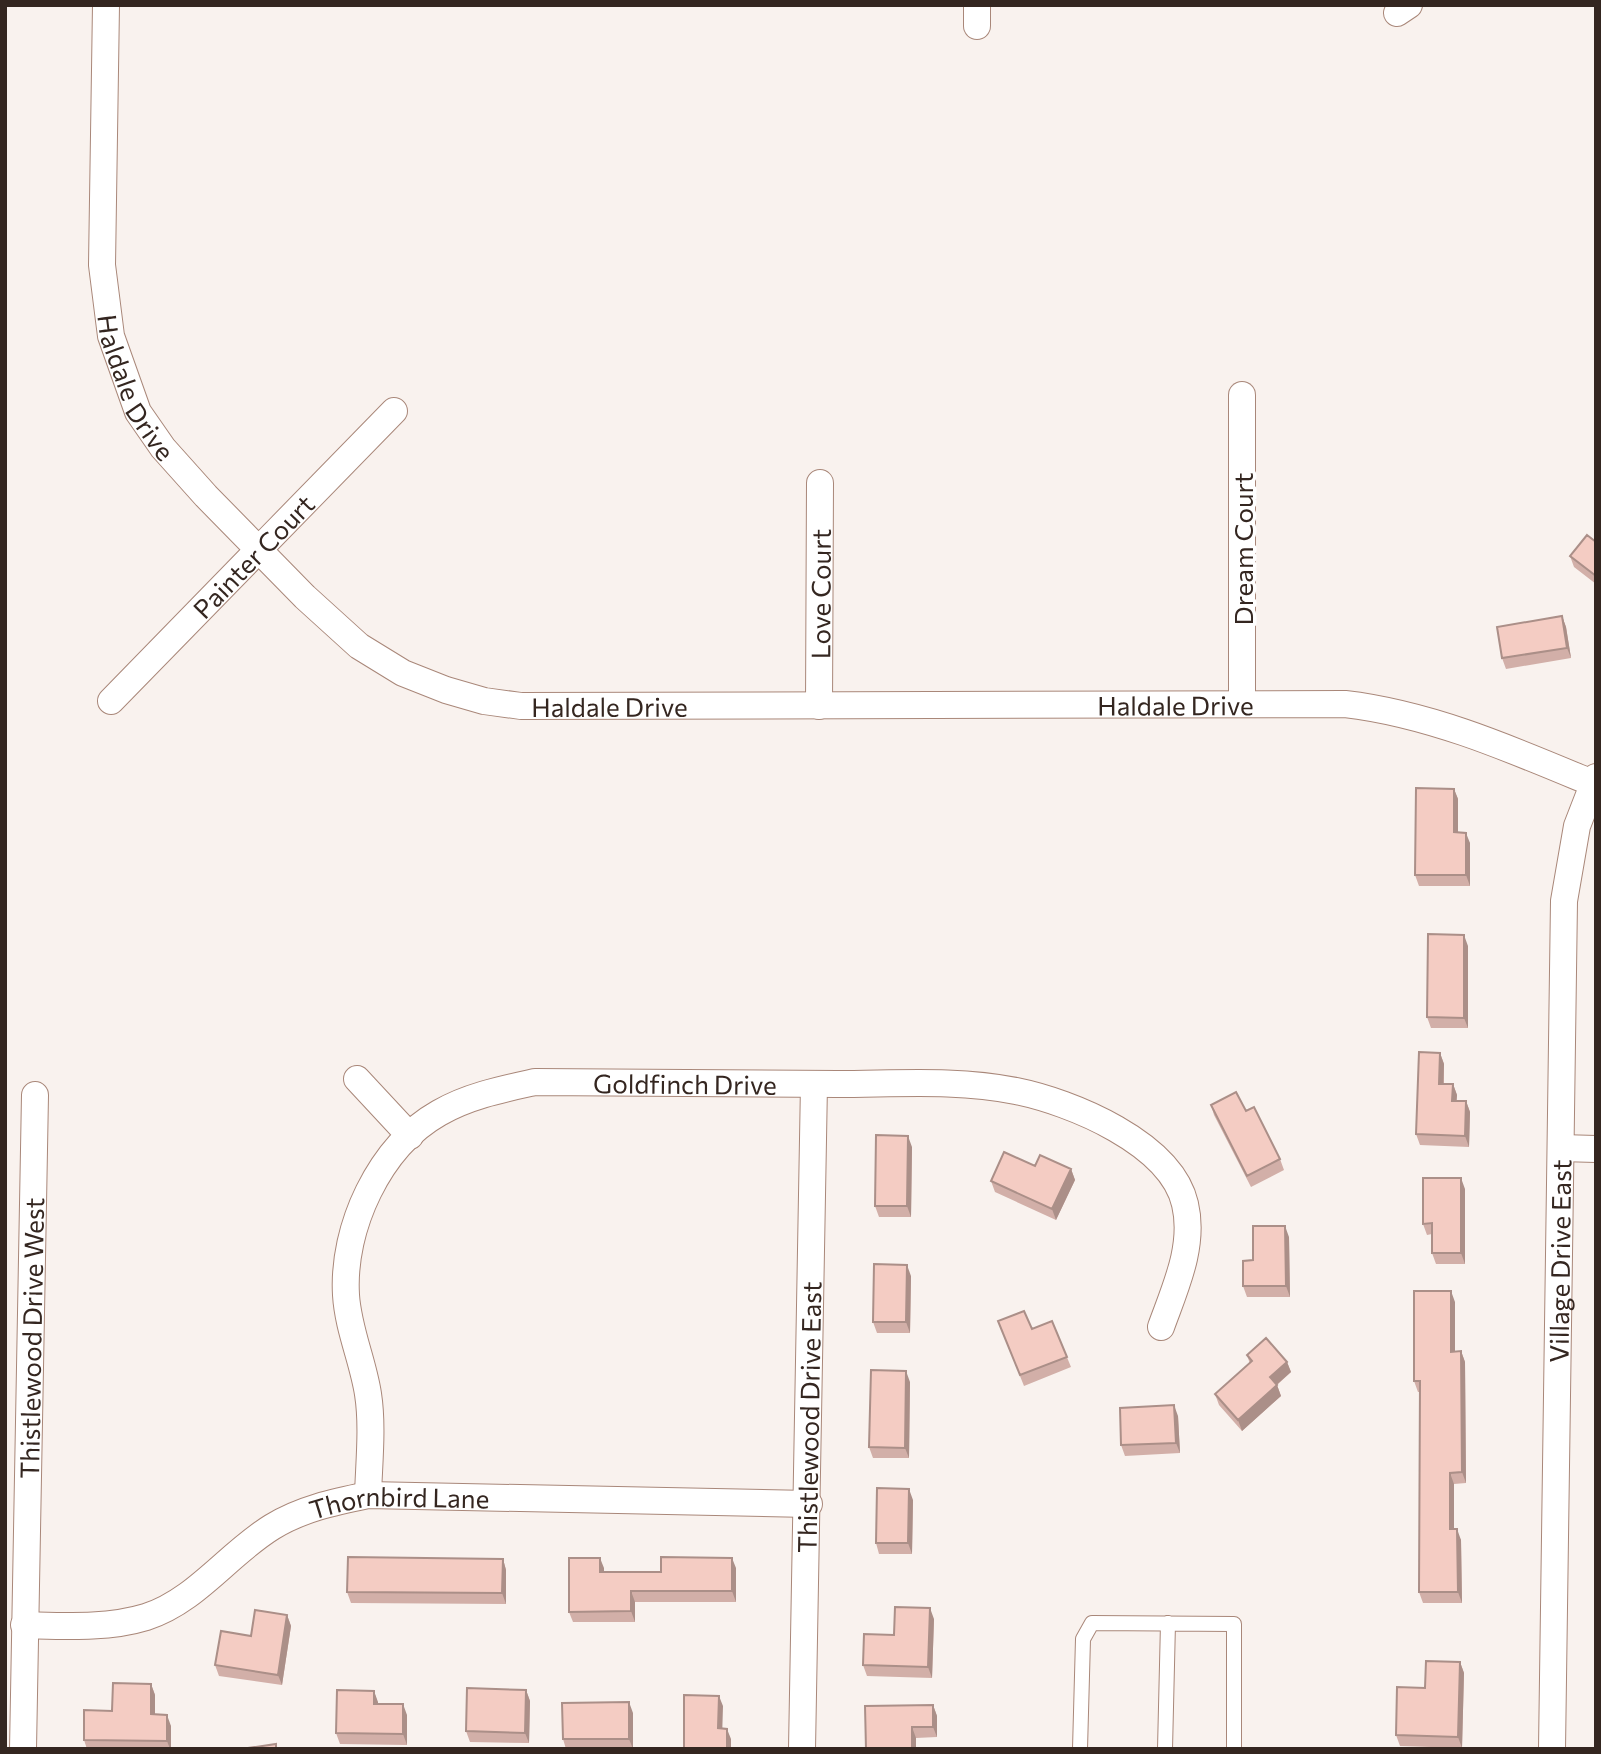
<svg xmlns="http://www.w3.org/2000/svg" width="1601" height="1754" font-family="Commissioner,sans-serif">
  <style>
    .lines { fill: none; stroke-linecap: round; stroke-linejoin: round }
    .service-casing { stroke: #a98779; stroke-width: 16 }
    .minor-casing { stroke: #a98779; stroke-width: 28 }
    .service { stroke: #fff; stroke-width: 14 }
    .minor { stroke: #fff; stroke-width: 26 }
    .wall { fill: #d2afa8 }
    .shaded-wall { fill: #ab8f88 }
    .building { fill: #f4ccc3; stroke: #ab8f88; stroke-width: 2 }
    .labels { text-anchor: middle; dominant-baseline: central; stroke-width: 7; stroke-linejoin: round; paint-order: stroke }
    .street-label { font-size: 26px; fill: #342620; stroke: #fff }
  </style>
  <rect width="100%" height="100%" fill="#f9f2ee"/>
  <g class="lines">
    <!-- service casing -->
    <g class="service-casing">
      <path id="service" d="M1080 1749 1083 1639 1092 1623 1234 1624V1749
        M1165 1749 1168 1623"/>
    </g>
    <!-- minor casing -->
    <g class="minor-casing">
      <g id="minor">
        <path id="s1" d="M106 5 102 265 111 336 138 412 163 448 206 496 305 597 359 646 403 673 446 690 484 701 521 706 1345 704C1431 714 1513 750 1592 783"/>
        <path d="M977 5V26"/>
        <path d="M1397 13 1409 5"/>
        <path id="s2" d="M111 701 394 411"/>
        <path d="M1242 703V395"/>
        <path id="s3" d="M819 706 820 483"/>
        <path d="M357 1079 410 1136"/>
        <path d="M1561 1148 1596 1149"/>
        <path id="s4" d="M368 1495C369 1463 373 1426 368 1394 363 1361 348 1329 346 1295 342 1228 379 1147 439 1113 468 1096 503 1089 535 1082 636 1082 736 1084 837 1084 896 1084 958 1079 1016 1091 1071 1102 1171 1143 1185 1204 1195 1246 1175 1288 1161 1327"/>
        <path id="s5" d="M24 1625C64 1626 107 1629 146 1617 196 1601 228 1554 272 1527 301 1509 334 1502 368 1495L809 1504"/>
        <path id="s6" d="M23 1749 35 1095"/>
        <path id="s7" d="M802 1749 814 1084"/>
        <path id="s8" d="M1552 1749 1564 901 1577 826 1596 777"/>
      </g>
    </g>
    <!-- service -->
    <use href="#service" class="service"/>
    <!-- minor -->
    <use href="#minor" class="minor"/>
  </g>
  <!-- wall -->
  <path class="wall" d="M1596 542V584L1574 567 1570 556Z
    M1562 616 1566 627 1571 658 1506 669 1502 658Z
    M1454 789 1458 799V832L1470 843V886H1419L1415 875Z
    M1468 946V1028H1431L1427 1017Z
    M1440 1053 1444 1064V1084H1453L1457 1095 1456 1101H1466L1470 1112 1469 1147 1420 1145 1416 1134Z
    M1211 1105 1246 1111 1280 1159 1284 1170 1251 1187 1214 1115Z
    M912 1147 911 1217H879L875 1206Z
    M1035 1166 1071 1169 1075 1180 1056 1220 995 1192 991 1181Z
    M1465 1189V1264H1436L1432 1253V1234L1427 1235 1423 1224Z
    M1289 1237 1290 1297H1247L1243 1286Z
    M911 1276 910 1333H877L873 1322Z
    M1455 1302V1352L1461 1351 1465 1362 1466 1483 1454 1484V1529L1461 1540 1462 1603H1423L1419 1592 1420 1392H1418L1414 1381Z
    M998 1321 1032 1329 1052 1321 1071 1367 1024 1386Z
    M1247 1355 1287 1362 1291 1372 1277 1385 1281 1396 1242 1431 1219 1405 1215 1394 1250 1364Z
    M910 1382 909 1458H873L869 1447Z
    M1178 1416 1180 1453 1125 1456 1121 1445Z
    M913 1500 912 1554H879L876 1543Z
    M503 1559 506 1570V1604L351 1603 347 1592Z
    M604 1568V1572H661L736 1568V1602H635V1622H573L569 1612Z
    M287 1615 291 1626 282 1685 219 1676 215 1665Z
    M934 1619 932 1678 867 1676 863 1665 894 1635Z
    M1460 1662 1464 1673 1462 1748 1400 1746 1396 1735Z
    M151 1684 155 1695V1715L171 1726V1749H87L84 1740 112 1711Z
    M526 1690 530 1701 529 1743 470 1742 466 1731Z
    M374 1691 378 1704 407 1715V1745L340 1744 336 1733Z
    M933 1705 937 1716V1737L916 1738V1749H866Z
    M633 1713V1749H566L563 1739Z"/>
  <!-- shaded-wall -->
  <path class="shaded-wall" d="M1562 616 1566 627 1571 658 1567 648Z
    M1454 789 1458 799V843L1454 832Z
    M1466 833 1470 843V886L1466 875Z
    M1464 935 1468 946V1028L1464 1018Z
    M1440 1053 1444 1064 1443 1095 1439 1084Z
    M1453 1084 1457 1095 1456 1112 1452 1101Z
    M1466 1101 1470 1112 1469 1147 1465 1136Z
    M908 1136 912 1147 911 1217 907 1206Z
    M1071 1169 1075 1180 1056 1220 1052 1209Z
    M1461 1178 1465 1189V1264L1461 1253Z
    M1285 1226 1289 1237 1290 1297 1286 1286Z
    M907 1265 911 1276 910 1333 906 1322Z
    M1451 1291 1455 1302V1362L1451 1352Z
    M1461 1351 1465 1362 1466 1483 1462 1472Z
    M1287 1362 1291 1372 1274 1387 1270 1377Z
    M906 1371 910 1382 909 1458 905 1448Z
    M1277 1385 1281 1396 1242 1431 1238 1420Z
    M1174 1405 1178 1416 1180 1453 1176 1443Z
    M1450 1473 1454 1484V1540L1450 1529Z
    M909 1489 913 1500 912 1554 908 1543Z
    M1457 1529 1461 1540 1462 1603 1458 1592Z
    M600 1558 604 1568V1583L600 1572Z
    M732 1558 736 1568V1602L732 1591Z
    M503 1559 506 1570V1604L502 1593Z
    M631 1591 635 1602V1622L631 1611Z
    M930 1608 934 1619 932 1678 928 1667Z
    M287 1615 291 1626 282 1685 278 1675Z
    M1460 1662 1464 1673 1462 1748 1458 1737Z
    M151 1684 155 1695V1725L151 1714Z
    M526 1690 530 1701 529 1743 525 1733Z
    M374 1691 378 1702V1715L374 1704Z
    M719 1696 723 1706 722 1739 718 1728Z
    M629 1702 633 1713V1749L629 1739Z
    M403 1704 407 1715V1745L403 1734Z
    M933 1705 937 1716V1737L933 1727Z
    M167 1715 171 1726V1749H170L167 1741Z
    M912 1727 916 1738V1749H912Z
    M727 1729 731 1739V1749H727Z"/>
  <!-- building -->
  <path class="building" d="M1587 535 1596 542V576L1570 556Z
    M1562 616 1567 648 1502 658 1497 627Z
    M1416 788 1454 789V832L1466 833V875H1415Z
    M1428 934 1464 935V1018L1427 1017Z
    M1419 1052 1440 1053 1439 1084H1453L1452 1101H1466L1465 1136 1416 1134Z
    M1236 1092 1246 1111 1254 1107 1280 1159 1247 1176 1211 1105Z
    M876 1135 908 1136 907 1206H875Z
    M1004 1152 1035 1166 1040 1155 1071 1169 1052 1209 991 1181Z
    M1423 1178H1461V1253H1432V1223L1423 1224Z
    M1253 1226H1285L1286 1286H1243V1261L1253 1260Z
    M874 1264 907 1265 906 1322H873Z
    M1414 1291H1451V1352L1461 1351 1462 1472 1450 1473V1529H1457L1458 1592H1419L1420 1381H1414Z
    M1024 1311 1032 1329 1052 1321 1067 1357 1020 1375 998 1321Z
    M1266 1338 1287 1362 1270 1377 1277 1385 1238 1420 1215 1394 1252 1361 1247 1355Z
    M871 1370 906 1371 905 1448 869 1447Z
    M1174 1405 1176 1443 1121 1445 1120 1408Z
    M877 1488 909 1489 908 1543H876Z
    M348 1557 503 1559 502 1593 347 1592Z
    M661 1557 732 1558V1591H631V1611L569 1612V1558H600V1572H661Z
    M895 1607 930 1608 928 1667 863 1665 864 1634 894 1635Z
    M255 1610 287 1615 278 1675 215 1665 221 1631 251 1636Z
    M1426 1661 1460 1662 1458 1737 1396 1735 1397 1687 1425 1688Z
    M113 1683 151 1684V1714L167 1715V1741L84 1740V1710L112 1711Z
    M467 1688 526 1690 525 1733 466 1731Z
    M337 1690 374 1691V1704H403V1734L336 1733Z
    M684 1695 719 1696 718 1728 727 1729V1749H684Z
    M629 1702V1739H563L562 1703Z
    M933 1705V1727H912V1749H866L865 1706Z
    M276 1744V1749H241Z"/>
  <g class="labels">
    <!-- street labels -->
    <g class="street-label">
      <text stroke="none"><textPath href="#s1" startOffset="388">Haldale Drive</textPath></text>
      <text transform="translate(1242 549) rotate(-90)">Dream Court</text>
      <text stroke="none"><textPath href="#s2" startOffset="203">Painter Court</textPath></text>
      <text stroke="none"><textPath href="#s3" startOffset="112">Love Court</textPath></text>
      <text stroke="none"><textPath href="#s1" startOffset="1564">Haldale Drive</textPath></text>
      <text stroke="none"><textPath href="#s1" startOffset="998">Haldale Drive</textPath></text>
      <text stroke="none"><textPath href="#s4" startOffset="668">Goldfinch Drive</textPath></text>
      <text stroke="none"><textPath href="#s8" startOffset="488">Village Drive East</textPath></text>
      <text stroke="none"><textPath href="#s6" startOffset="411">Thistlewood Drive West</textPath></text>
      <text stroke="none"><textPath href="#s7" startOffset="332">Thistlewood Drive East</textPath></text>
      <text stroke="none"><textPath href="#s5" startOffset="411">Thornbird Lane</textPath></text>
    </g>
  </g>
  <!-- border -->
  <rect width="1601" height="1754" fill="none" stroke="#342620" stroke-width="14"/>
</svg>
